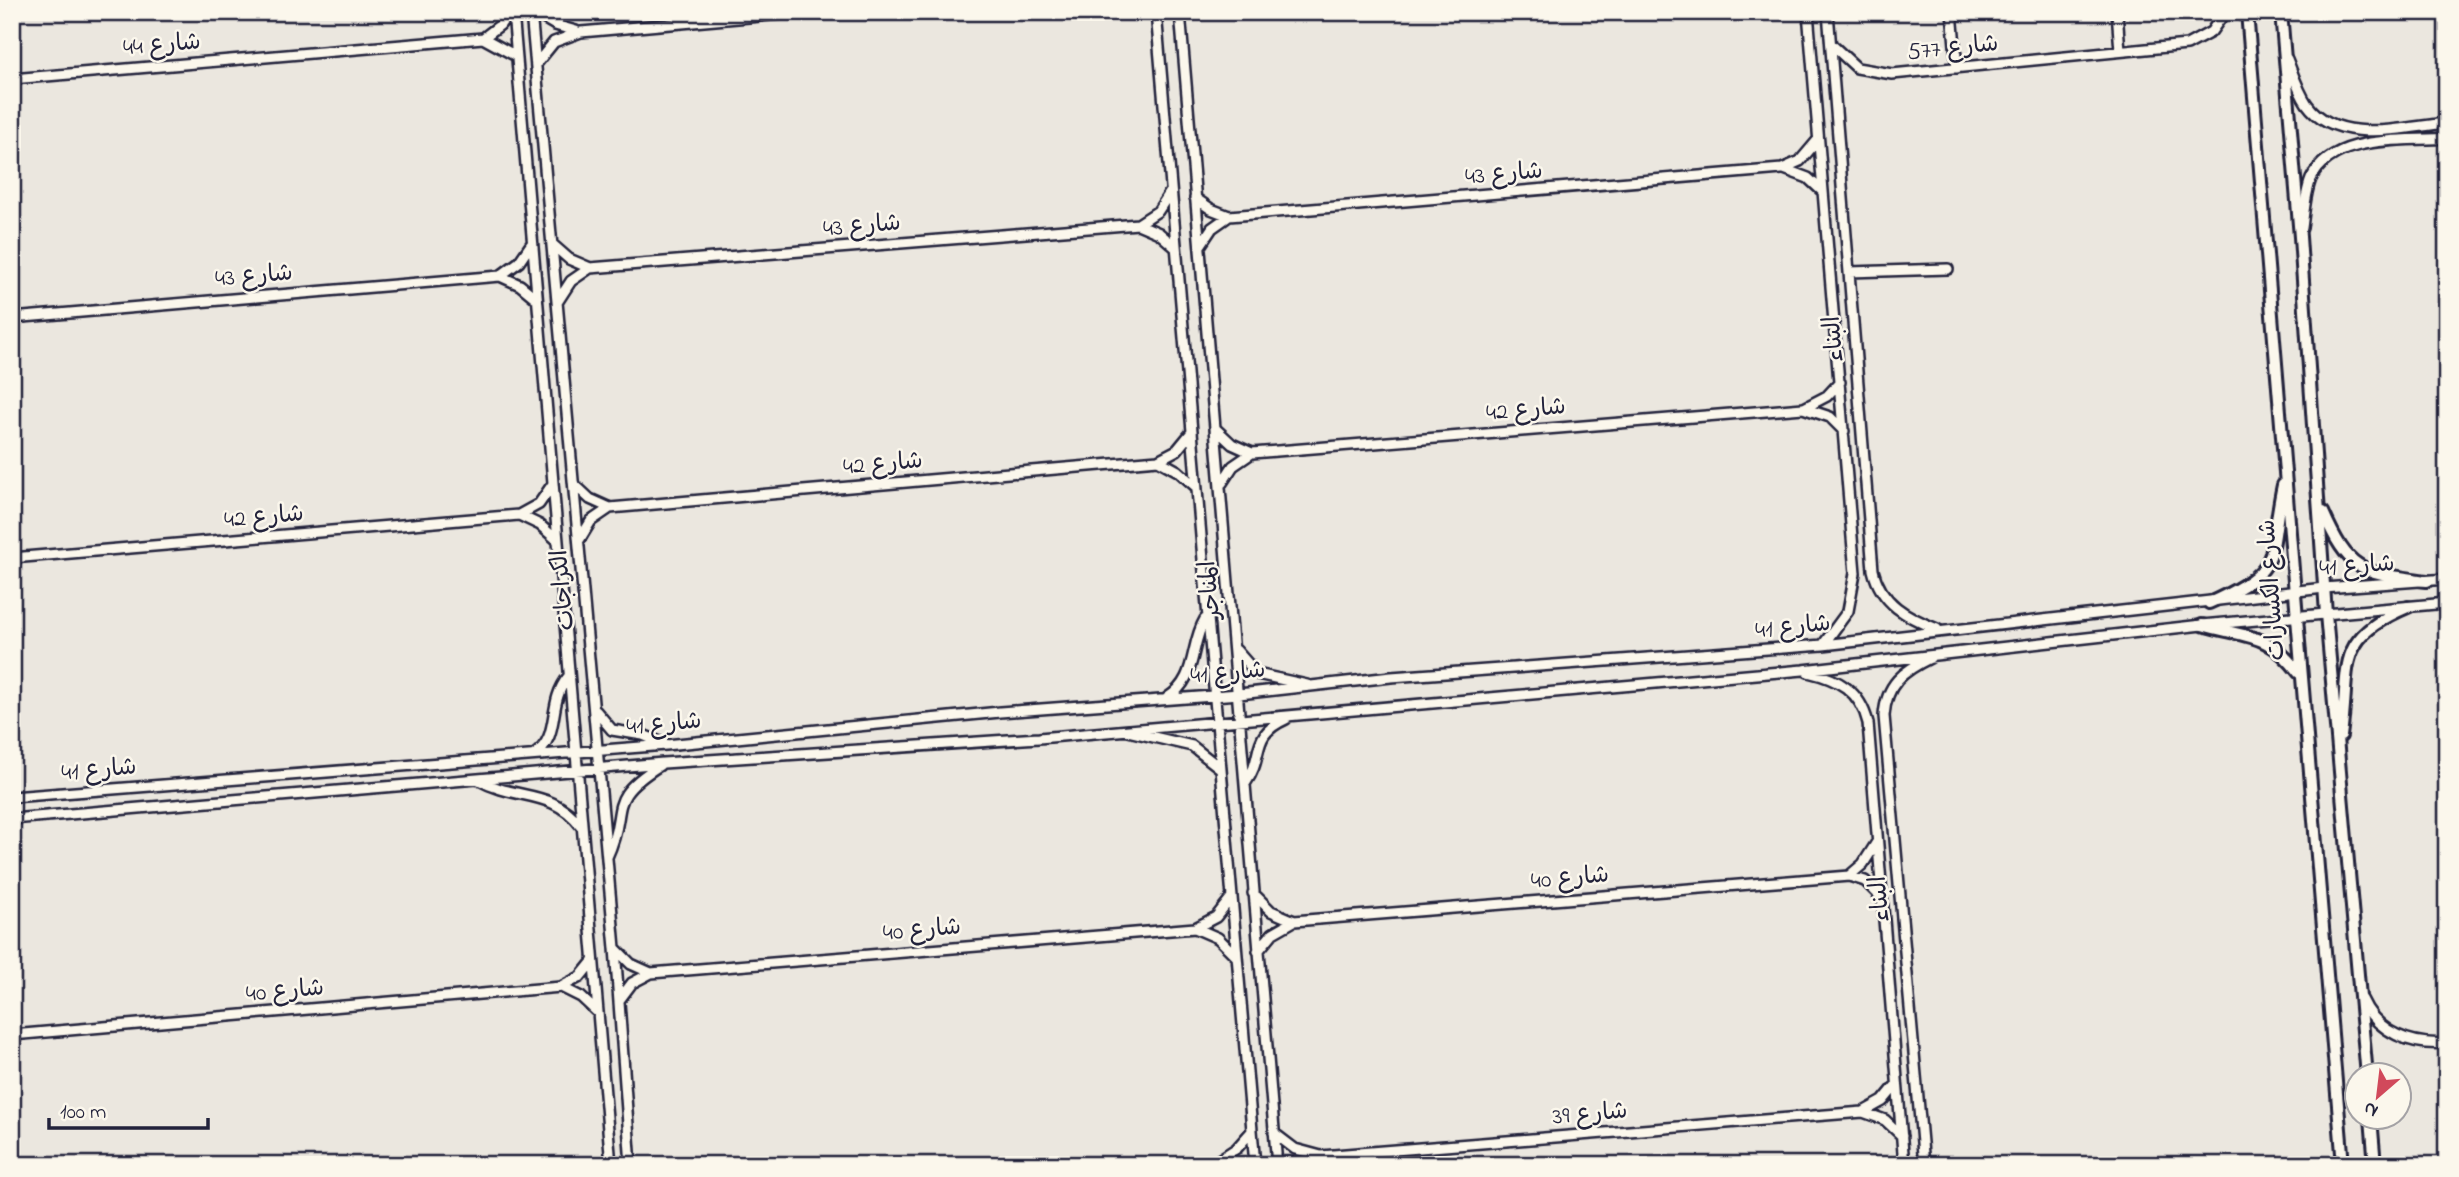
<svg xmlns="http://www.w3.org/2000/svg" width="2459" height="1177" font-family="'Indie Flower','Playpen Sans Arabic',sans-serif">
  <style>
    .built { fill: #ebe7df; fill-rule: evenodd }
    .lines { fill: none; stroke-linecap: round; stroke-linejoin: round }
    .minor-casing { stroke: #22223b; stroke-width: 14 }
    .tertiary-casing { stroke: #22223b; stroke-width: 16 }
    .minor { stroke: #fbf7ec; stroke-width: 9 }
    .tertiary { stroke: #fbf7ec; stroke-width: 10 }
    .labels { text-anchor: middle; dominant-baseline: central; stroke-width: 5; stroke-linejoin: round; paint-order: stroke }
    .street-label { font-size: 24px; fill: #22223b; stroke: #fbf7ec }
  </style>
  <rect width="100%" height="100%" fill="#fbf7ec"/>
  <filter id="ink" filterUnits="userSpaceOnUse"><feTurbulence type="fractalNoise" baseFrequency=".0143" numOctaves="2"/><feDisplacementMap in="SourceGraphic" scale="14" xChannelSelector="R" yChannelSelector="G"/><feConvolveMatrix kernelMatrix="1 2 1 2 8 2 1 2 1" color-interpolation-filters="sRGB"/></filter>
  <g filter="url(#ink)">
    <!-- built -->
    <path class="built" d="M12 12H2447V1165H12ZM2358 1076H2400V1118H2358Z"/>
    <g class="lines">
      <!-- minor casing -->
      <g class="minor-casing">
        <path id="minor" d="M513 12 611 1165
          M531 12 615 948 631 1165
          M533 12 555 25 576 31
          M1156 12 1255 1165
          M1180 12 1277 1165
          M1808 12 1855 573 1848 611 1823 645
          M1828 12 1873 570C1881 604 1907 617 1937 629
          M1952 12 1957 68
          M2117 12 2120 51
          M483 38 500 25 509 12
          M1832 45 1857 68 1892 74 2187 45 2211 32 2225 12
          M2287 59C2293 74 2298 91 2307 104 2337 146 2404 127 2447 123
          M537 63 554 42 581 32 805 12
          M12 79 483 38 516 56
          M1784 169 1808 178 1822 191
          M1195 198 1211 209 1229 216 1782 169 1800 161 1817 141
          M1138 224 1158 211 1171 191
          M2302 228C2304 213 2305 194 2311 179 2333 133 2404 142 2447 138
          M553 245 569 259 590 268 1138 224 1159 233 1175 247
          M1200 246 1212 228 1229 216
          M1849 272 1948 269
          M500 276 519 262 532 243
          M558 301 571 281 590 268
          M12 318 500 276 520 285 537 299
          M1804 408 1827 396 1840 382
          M1216 429 1232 444 1252 453 1803 408 1830 417 1844 431
          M1158 460 1178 471 1195 486
          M1222 483 1233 466 1252 453
          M574 484 590 499 610 508 1158 460 1177 450 1191 433
          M519 515 540 525 557 540
          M580 539 591 521 610 508
          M12 558 519 515 539 504 552 485
          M1236 650 1257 674 1307 685
          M1808 672C1838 679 1860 690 1868 723L1904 1165
          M1167 698C1198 679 1189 646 1205 619
          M596 711 612 730 643 735 665 744
          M1128 731 1192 746 1220 768
          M534 755C562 736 546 704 568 677
          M479 780C516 801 552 788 581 826
          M1245 784C1266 755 1248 736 1286 719
          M12 797 666 745 1000 712 1239 694 1391 677 1823 645 2324 588 2447 579
          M12 819 663 763 1039 738 1803 670 2202 625 2447 603
          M607 857C630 808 602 802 660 765
          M1849 876 1863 864 1877 842
          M1253 893 1271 911 1294 921
          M1195 928 1218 938 1236 956
          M616 949 631 964 651 973
          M1258 951 1273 933 1294 921 1849 876 1865 881 1882 898
          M561 987 581 997 598 1013
          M620 999 632 983 651 973 1195 928 1216 917 1231 898
          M2362 999C2377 1033 2411 1046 2447 1043
          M12 1035 561 987 580 977 593 961
          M1865 1111 1883 1101 1897 1084
          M1274 1133 1295 1149 1321 1156 1863 1112 1885 1120 1902 1136
          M1211 1165 1237 1148 1252 1131
          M1302 1165 1319 1157
          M1924 1165 1884 716C1886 684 1903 671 1930 658"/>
      </g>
      <!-- tertiary casing -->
      <g class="tertiary-casing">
        <path id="tertiary" d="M2247 12C2280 396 2309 781 2343 1165
          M2281 12 2300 237 2326 614 2367 1076
          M2323 512C2350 574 2363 572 2427 581
          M2209 603C2287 568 2267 559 2283 485
          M2202 625C2248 638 2268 632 2299 673
          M2341 736C2351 666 2332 639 2408 607
          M2371 1118 2375 1165"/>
      </g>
      <!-- minor -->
      <use href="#minor" class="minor"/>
      <!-- tertiary -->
      <use href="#tertiary" class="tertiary"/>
    </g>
  </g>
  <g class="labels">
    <!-- street labels -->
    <g class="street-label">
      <text transform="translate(162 46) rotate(-5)">شارع 44</text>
      <text transform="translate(1953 49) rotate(-6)">شارع 577</text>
      <text transform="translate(1504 175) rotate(-5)">شارع 43</text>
      <text transform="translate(862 227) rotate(-5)">شارع 43</text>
      <text transform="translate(254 277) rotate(-5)">شارع 43</text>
      <text transform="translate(1835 339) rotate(-95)">البناء</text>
      <text transform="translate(1526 411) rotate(-5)">شارع 42</text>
      <text transform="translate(883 465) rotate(-5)">شارع 42</text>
      <text transform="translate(264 518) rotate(-5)">شارع 42</text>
      <text transform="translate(2357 567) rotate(-4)">شارع 41</text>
      <text transform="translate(564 590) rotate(-95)">الكراجات</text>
      <text transform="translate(1211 590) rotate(-95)">المناجر</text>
      <text transform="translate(2273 590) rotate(-94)">شارع الكسارات</text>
      <text transform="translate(1793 628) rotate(-6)">شارع 41</text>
      <text transform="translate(1228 674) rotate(-5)">شارع 41</text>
      <text transform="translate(664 725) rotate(-5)">شارع 41</text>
      <text transform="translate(99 771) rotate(-5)">شارع 41</text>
      <text transform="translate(1570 879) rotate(-5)">شارع 40</text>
      <text transform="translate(1881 899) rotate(-95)">البناء</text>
      <text transform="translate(922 931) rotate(-5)">شارع 40</text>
      <text transform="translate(285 992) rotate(-5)">شارع 40</text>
      <text transform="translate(1590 1115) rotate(-5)">شارع 39</text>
    </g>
  </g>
  <!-- margin -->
  <rect width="2459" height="1177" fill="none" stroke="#fbf7ec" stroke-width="42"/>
  <rect x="21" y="21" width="2417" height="1135" fill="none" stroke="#22223b" stroke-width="2.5" filter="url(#ink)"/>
  <!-- north arrow -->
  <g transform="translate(2378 1096) rotate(208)"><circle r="33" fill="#fbf7ec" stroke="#a4a2a5" stroke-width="2"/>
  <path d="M0-5L12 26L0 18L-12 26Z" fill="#d1495b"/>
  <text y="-10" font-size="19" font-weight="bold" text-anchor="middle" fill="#22223b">N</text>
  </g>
  <!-- scale -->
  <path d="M49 1118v10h159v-10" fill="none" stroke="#22223b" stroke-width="3.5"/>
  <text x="60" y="1118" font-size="21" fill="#22223b" stroke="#fbf7ec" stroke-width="5" paint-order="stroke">100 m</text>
</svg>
